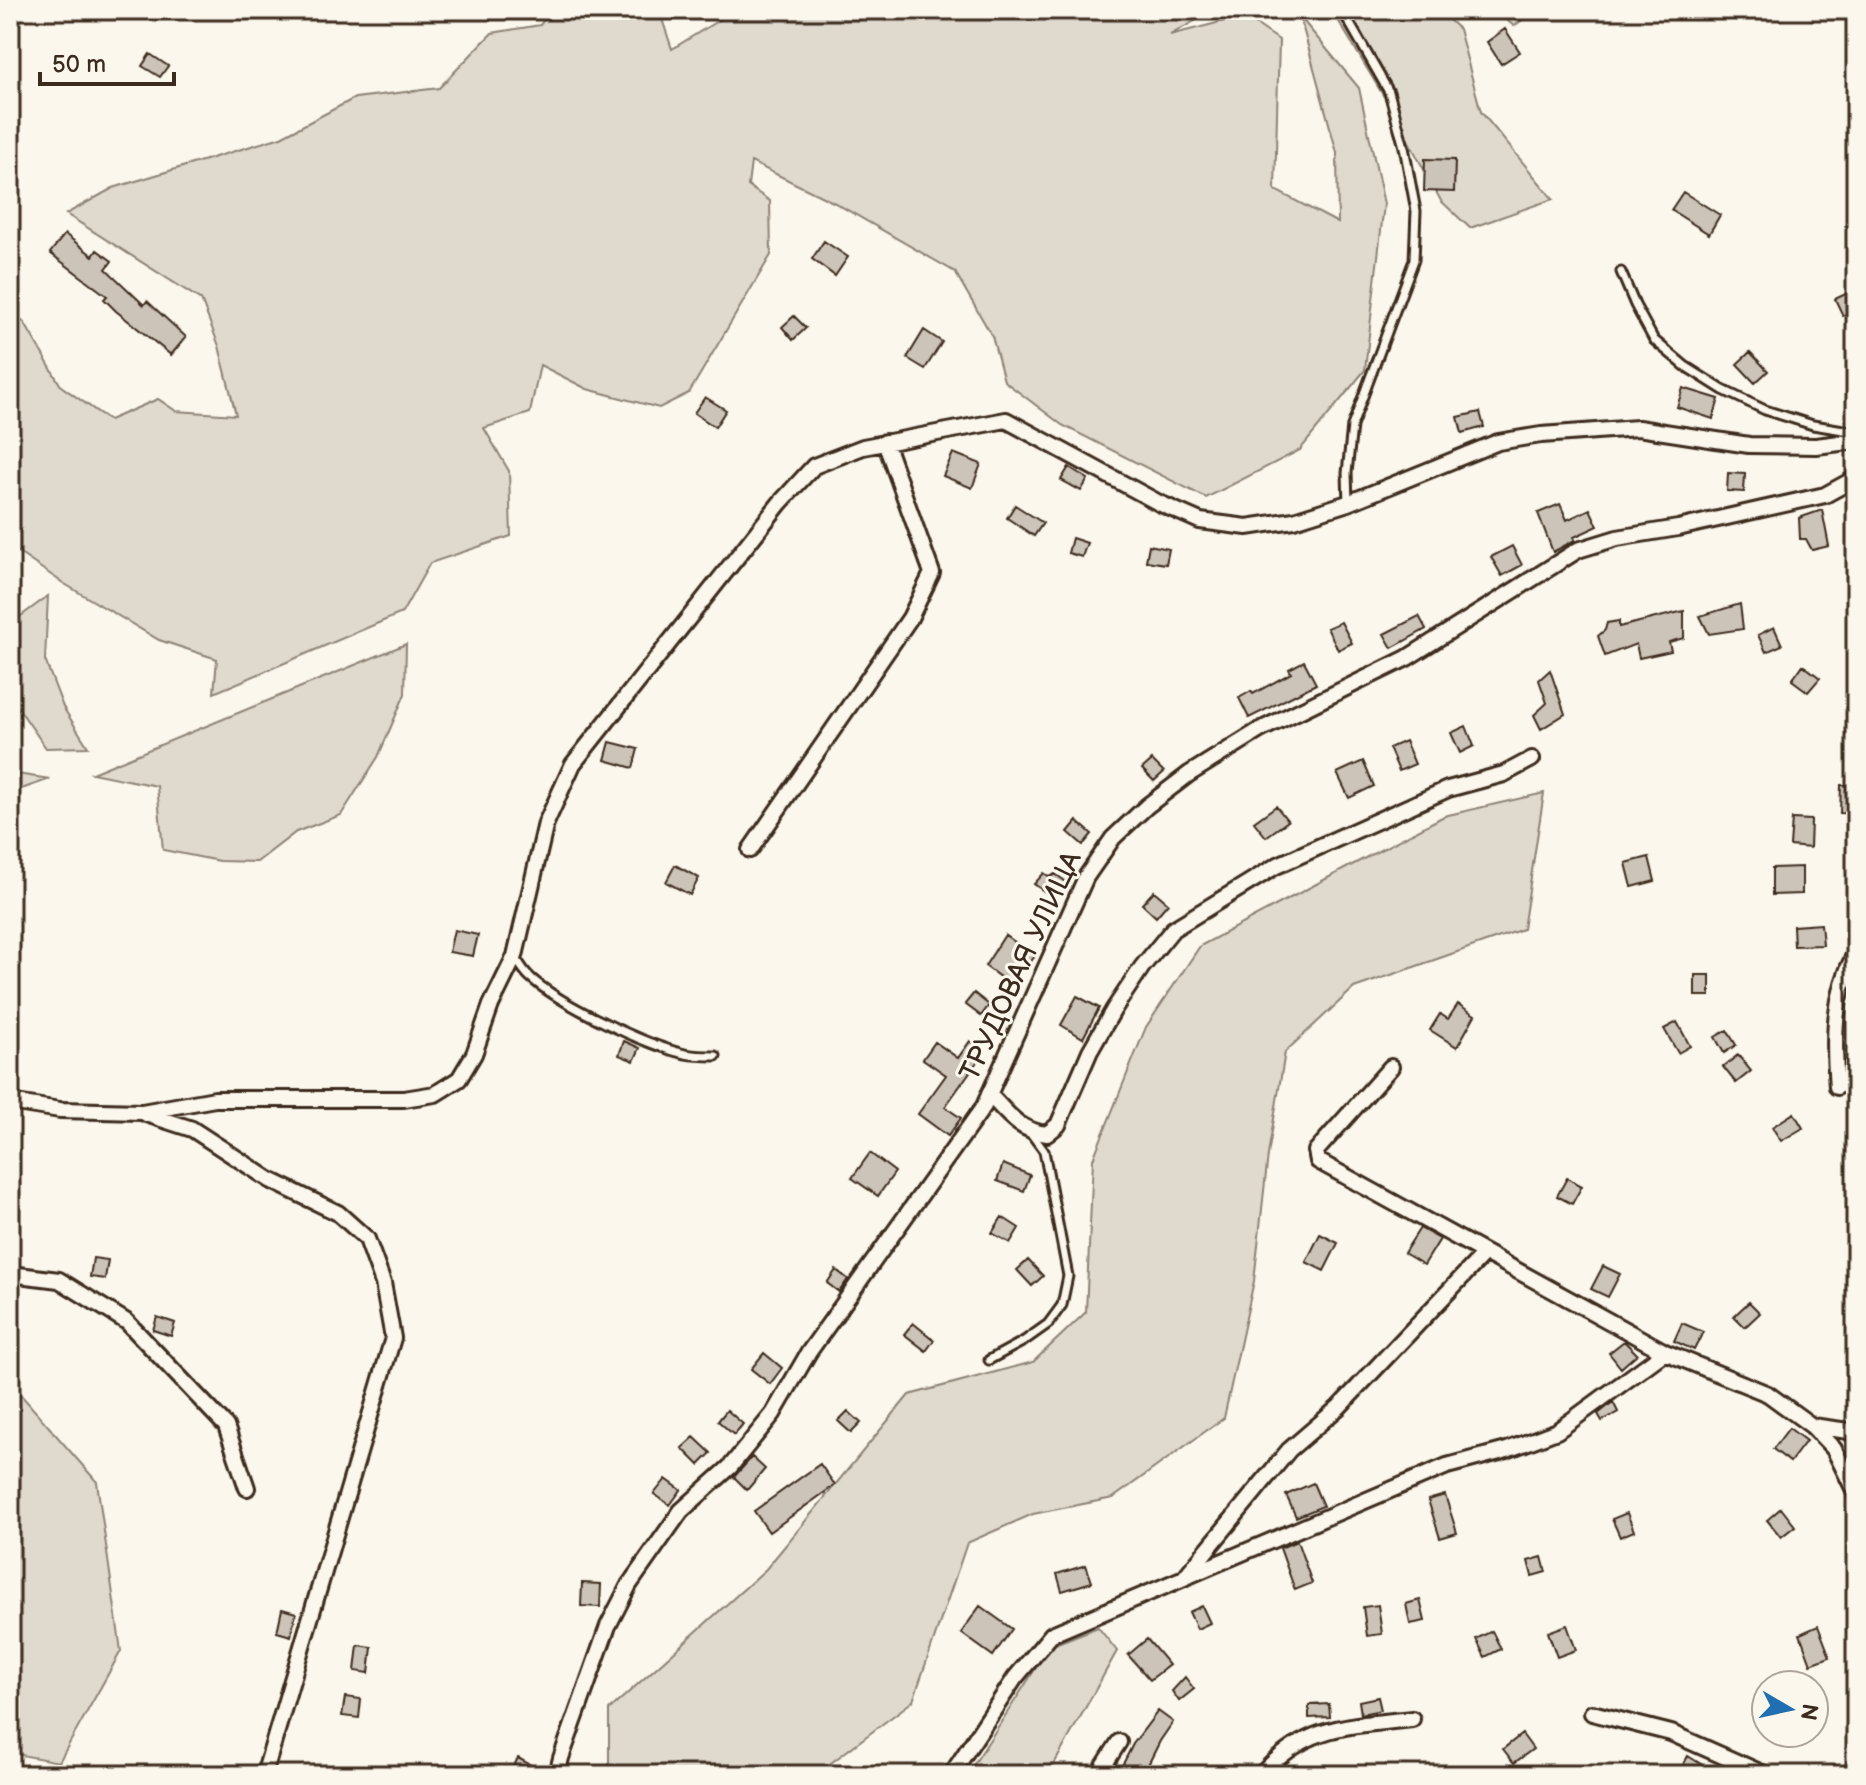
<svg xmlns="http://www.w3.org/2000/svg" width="1866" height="1785" font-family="'Balsamiq Sans',sans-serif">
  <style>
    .green { fill: #dfd9ce; stroke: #8d8276; stroke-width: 2 }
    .building { fill: #ccc4b9; stroke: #3b2a1e; stroke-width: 2 }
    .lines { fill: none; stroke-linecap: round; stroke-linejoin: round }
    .service-casing { stroke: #3b2a1e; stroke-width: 13 }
    .minor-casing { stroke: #3b2a1e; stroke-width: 20 }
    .service { stroke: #fbf7ec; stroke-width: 7 }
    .minor { stroke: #fbf7ec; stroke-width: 14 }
    .labels { text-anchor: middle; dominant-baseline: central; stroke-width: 6; stroke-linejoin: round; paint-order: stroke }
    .street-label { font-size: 28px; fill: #3b2a1e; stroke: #fbf7ec }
  </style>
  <rect width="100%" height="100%" fill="#fbf7ec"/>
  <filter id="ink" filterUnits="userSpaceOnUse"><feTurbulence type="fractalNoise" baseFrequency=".0125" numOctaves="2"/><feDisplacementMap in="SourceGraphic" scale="16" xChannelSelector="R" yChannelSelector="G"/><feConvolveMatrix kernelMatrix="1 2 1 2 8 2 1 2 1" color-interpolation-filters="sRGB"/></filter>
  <g filter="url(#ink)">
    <!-- green -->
    <path class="green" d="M551 10H659L672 49 735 10H1214L1170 35 1244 16 1279 40 1275 190 1338 223 1337 153 1300 17 1359 88 1384 204 1365 370 1300 450 1206 498 1062 425 1004 381 992 336 955 272 835 203 751 162 748 186 770 201 771 255 689 393 659 408 587 389 540 365 530 413 484 428 509 471 511 536 430 563 402 613 214 693 217 659 159 640 63 583 10 547V316L24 322 61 386 109 420 158 399 176 411 236 415 219 346 201 300 66 214 113 188 281 137 355 98 439 88 492 33 540 25Z
      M1332 10H1438L1459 29 1481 112 1553 199 1470 228 1441 201 1393 112Z
      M1494 10H1532V13L1514 26Z
      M48 596 45 660 63 707 88 747 46 748 19 709 10 710V624Z
      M406 644 405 694 378 757 341 815 296 832 257 862 219 861 163 850 157 786 92 773Z
      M10 773 50 779 10 793Z
      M1544 793 1523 929 1354 988 1285 1052 1268 1155 1254 1281 1224 1418 1113 1498 1033 1514 967 1543 913 1701 815 1775H609V1710L766 1569 909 1395 1033 1362 1086 1312 1093 1159 1146 1027 1200 946 1444 816Z
      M10 1392 22 1396 97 1482 121 1651 59 1762 10 1753Z
      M1098 1627 1117 1651 1048 1775H967L1050 1646Z"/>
    <!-- building -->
    <path class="building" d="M1505 29 1520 52 1501 64 1487 42Z
      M150 54 168 66 160 77 142 66Z
      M1425 159 1455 160 1454 192 1424 191Z
      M1683 192 1720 215 1709 234 1671 210Z
      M65 234 93 256 97 250 112 261 106 269 144 305 147 301 186 337 171 355 116 311 104 299 107 296 50 253Z
      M824 241 848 257 835 276 812 259Z
      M1856 289V310L1843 316 1835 299Z
      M794 316 806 328 793 340 782 327Z
      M924 330 942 342 925 369 907 358Z
      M1750 352 1768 371 1755 383 1737 364Z
      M1683 388 1719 399 1713 419 1677 407Z
      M705 397 726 410 715 427 694 413Z
      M1480 412 1484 427 1462 433 1458 417Z
      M953 453 981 464 972 488 943 476Z
      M1069 467 1088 479 1081 491 1061 480Z
      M1728 473 1745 474 1744 492 1727 491Z
      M1560 504 1567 520 1590 509 1598 526 1574 537 1575 540 1553 552 1538 513Z
      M1015 505 1043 523 1034 536 1007 518Z
      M1822 510 1829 546 1812 550 1806 539H1800L1799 518Z
      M1072 538 1087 543 1082 557 1068 553Z
      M1149 545 1169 549 1166 564 1146 561Z
      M1512 546 1522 565 1502 576 1491 557Z
      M1740 604 1743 629 1709 634 1700 616Z
      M1684 611V638L1669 642 1671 651 1639 658 1636 644 1605 656 1598 636 1605 630 1607 623 1619 621V627Z
      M1419 616 1426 629 1392 648 1384 634Z
      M1341 622 1352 643 1338 650 1327 628Z
      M1774 627 1782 645 1766 652 1758 635Z
      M1304 661 1316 684 1249 718 1239 698 1251 691 1253 694 1291 673 1289 669Z
      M1803 665 1820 678 1808 692 1792 680Z
      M1550 670 1565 714 1541 729 1534 715 1547 703 1539 680Z
      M1466 726 1474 746 1460 753 1451 733Z
      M1405 741 1415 764 1399 771 1389 748Z
      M610 742 638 749 633 768 605 760Z
      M1152 760 1164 772 1154 781 1142 769Z
      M1363 761 1374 786 1349 798 1337 773Z
      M1841 785 1856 786V814L1840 813Z
      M1276 806 1288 821 1266 837 1254 822Z
      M1792 819 1811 820 1810 848 1790 846Z
      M1077 821 1092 834 1083 845 1068 832Z
      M1649 857 1655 881 1632 887 1626 863Z
      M675 865 699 878 690 895 666 882Z
      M1802 867V894L1772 895V868Z
      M1044 873 1050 877 1055 874 1068 883 1064 890 1051 896 1034 884Z
      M1154 891 1168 903 1156 917 1142 904Z
      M1821 924 1823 945 1794 946 1793 926Z
      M454 930 478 935 473 956 449 952Z
      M1005 935 1035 956 1026 968 1022 965 1008 983 985 966Z
      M1695 975H1710V996H1695Z
      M974 993 989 1005 981 1016 965 1004Z
      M1077 996 1099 1008 1083 1038 1061 1025Z
      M1458 1004 1475 1015 1457 1047 1430 1030 1440 1014 1448 1019Z
      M1677 1022 1690 1046 1678 1053 1664 1029Z
      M1727 1030 1736 1045 1724 1053 1715 1037Z
      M624 1041 640 1048 634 1061 619 1055Z
      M970 1041 984 1052 945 1107 961 1118 948 1136 918 1114 946 1075 923 1059 935 1042 958 1058Z
      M1738 1055 1751 1071 1736 1083 1723 1067Z
      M1794 1113 1803 1128 1781 1141 1772 1127Z
      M870 1153 895 1172 878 1196 852 1178Z
      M1003 1164 1030 1175 1024 1191 997 1181Z
      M1567 1178 1582 1186 1572 1204 1557 1196Z
      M1002 1217 1019 1228 1010 1243 992 1233Z
      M1420 1228 1440 1239 1424 1265 1404 1253Z
      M1320 1234 1338 1243 1324 1271 1306 1262Z
      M93 1258 108 1260 105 1279 90 1277Z
      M1028 1260 1043 1276 1032 1286 1017 1270Z
      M1603 1266 1620 1274 1608 1297 1591 1289Z
      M836 1270 848 1279 839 1292 827 1283Z
      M1749 1302 1760 1313 1745 1327 1734 1316Z
      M157 1317 175 1323 171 1336 153 1330Z
      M913 1323 934 1340 926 1351 904 1334Z
      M1682 1323 1703 1332 1694 1350 1674 1341Z
      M1624 1341 1637 1354 1621 1368 1609 1353Z
      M764 1353 782 1368 770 1384 751 1369Z
      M1613 1402 1618 1412 1602 1421 1598 1414Z
      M727 1410 743 1424 734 1435 718 1421Z
      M848 1411 861 1423 851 1433 838 1421Z
      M1789 1428 1806 1441 1790 1462 1773 1449Z
      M694 1437 711 1453 699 1465 682 1448Z
      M752 1457 765 1469 747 1490 734 1477Z
      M820 1464 835 1485 769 1532 754 1511Z
      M666 1479 681 1490 670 1505 654 1494Z
      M1313 1483 1323 1506 1296 1517 1286 1495Z
      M1445 1495 1457 1533 1440 1538 1428 1500Z
      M1781 1508 1795 1526 1781 1537 1767 1520Z
      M1627 1513 1634 1531 1620 1537 1612 1519Z
      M1297 1541 1312 1583 1295 1590 1280 1548Z
      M1542 1557 1546 1572 1532 1576 1528 1561Z
      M1086 1565 1092 1582 1062 1591 1057 1574Z
      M582 1583 601 1584 600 1607 581 1606Z
      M1420 1600 1425 1621 1410 1624 1406 1604Z
      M1378 1605 1382 1634 1367 1636 1363 1607Z
      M980 1606 1012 1629 993 1656 961 1633Z
      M1202 1606 1210 1623 1197 1629 1189 1612Z
      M282 1609 296 1613 291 1636 277 1632Z
      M1567 1625 1576 1650 1557 1657 1548 1632Z
      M1818 1626 1830 1657 1811 1664 1800 1634Z
      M1492 1631 1501 1649 1485 1657 1476 1639Z
      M1147 1639 1169 1665 1150 1680 1128 1655Z
      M358 1645 372 1647 369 1673 355 1671Z
      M1185 1677 1194 1689 1179 1701 1172 1691Z
      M345 1697 361 1699 359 1718 342 1716Z
      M1378 1697 1381 1710 1361 1714 1359 1701Z
      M1329 1704 1330 1717 1309 1718V1705Z
      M1158 1711 1173 1722 1160 1741 1143 1775H1130L1120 1770 1133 1744Z
      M1522 1734 1533 1749 1514 1763 1503 1749Z
      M1688 1756 1701 1764 1695 1775H1678Z
      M518 1758 547 1774V1775H509Z"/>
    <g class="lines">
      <!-- service casing -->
      <g class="service-casing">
        <path id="service" d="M1342 10 1389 92 1404 147 1416 211 1414 260 1352 426 1347 473 1348 503
          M1621 272 1635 305 1654 340 1685 366 1723 390 1765 410 1813 425 1856 432
          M516 958C520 965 525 973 531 978 561 1005 646 1045 685 1054 695 1056 706 1056 716 1056
          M989 1360 1024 1341 1048 1324 1062 1305 1068 1276 1044 1151 1030 1132"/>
      </g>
      <!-- minor casing -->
      <g class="minor-casing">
        <path id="minor" d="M750 850 910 618 932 573 885 442
          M1391 1067 1316 1151 1318 1161 1665 1352 1768 1394 1812 1426 1856 1432
          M1837 1087C1833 1038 1833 996 1856 951
          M989 1094C1007 1113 1019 1131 1047 1134L1058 1125 1090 1051 1114 1009 1142 967 1173 929 1276 866 1448 789 1504 774 1532 759
          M10 1102 60 1110 142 1112 215 1099H404L435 1094 459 1079 474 1054 491 1005 515 956 546 823 573 764 780 503 814 466 863 447 1006 420 1159 503 1200 521 1247 527 1294 520 1348 503 1498 442 1541 435 1638 428 1749 445 1816 446 1856 441
          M146 1114 192 1129 270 1180 338 1213 367 1239 383 1283 393 1338 264 1775
          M10 1274 59 1280 127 1322 226 1426 247 1488
          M1812 1426 1834 1449 1856 1494
          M1188 1576 1447 1466 1507 1450 1557 1431 1665 1352
          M1592 1713 1671 1733 1766 1775
          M557 1775 561 1758 608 1626 629 1585 681 1511 730 1467 773 1414 809 1352 984 1106 1086 877 1113 838 1147 806 1189 774 1260 730 1407 658 1578 550 1617 538 1678 528 1825 495 1856 478
          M951 1775 1015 1678 1052 1634 1184 1578 1289 1450 1339 1407 1484 1254
          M1098 1775 1119 1742
          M1261 1775C1307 1724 1349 1726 1412 1719"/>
      </g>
      <!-- service -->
      <use href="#service" class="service"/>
      <!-- minor -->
      <use href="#minor" class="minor"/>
    </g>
  </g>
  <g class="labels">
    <!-- street labels -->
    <g class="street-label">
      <text transform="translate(1021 966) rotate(-65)">ТРУДОВАЯ УЛИЦА</text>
    </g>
  </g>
  <!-- margin -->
  <rect width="1866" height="1785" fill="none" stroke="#fbf7ec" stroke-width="40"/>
  <rect x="20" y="20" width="1826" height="1745" fill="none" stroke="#3b2a1e" stroke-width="3" filter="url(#ink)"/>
  <!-- north arrow -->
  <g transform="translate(1790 1709) rotate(99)"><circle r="38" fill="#fbf7ec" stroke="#aea59a" stroke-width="2"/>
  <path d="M0-6L14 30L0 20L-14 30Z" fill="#1f6fb2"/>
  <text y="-12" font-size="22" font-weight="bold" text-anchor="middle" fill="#3b2a1e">N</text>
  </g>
  <!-- scale -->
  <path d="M40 72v12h134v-12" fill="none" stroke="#3b2a1e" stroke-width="4"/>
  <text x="52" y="72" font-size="24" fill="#3b2a1e" stroke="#fbf7ec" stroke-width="6" paint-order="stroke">50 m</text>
</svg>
